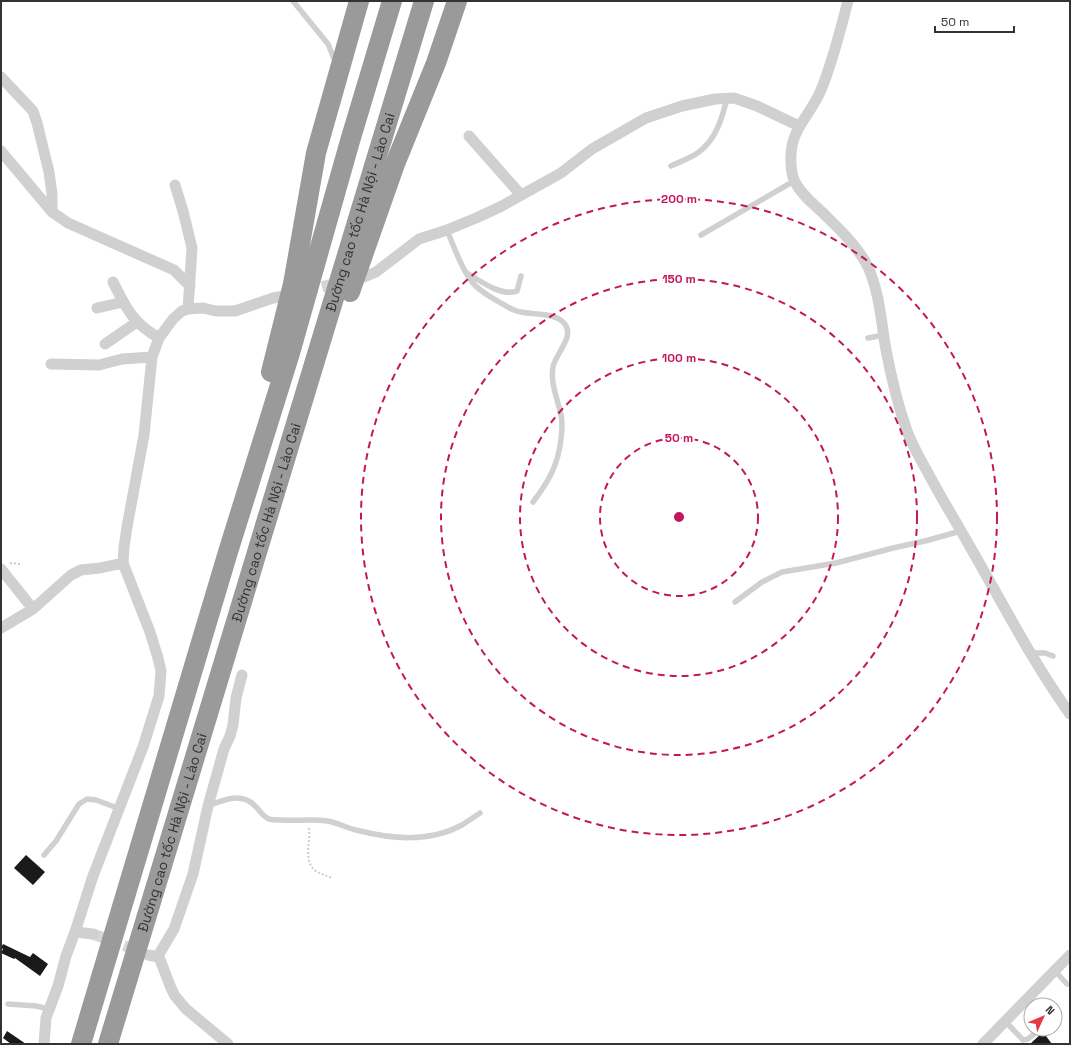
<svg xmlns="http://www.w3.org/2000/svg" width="1071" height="1045" font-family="'Space Grotesk',sans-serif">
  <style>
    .building { fill: #1a1a1a }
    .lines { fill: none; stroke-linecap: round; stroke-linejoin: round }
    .street-tunnel { stroke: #d6d6d6; stroke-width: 11; stroke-dasharray: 11 5.5; stroke-linecap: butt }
    .path { stroke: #cdcdcd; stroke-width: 2; stroke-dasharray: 2 2; stroke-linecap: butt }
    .lane { stroke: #d0d0d0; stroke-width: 5.5 }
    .street { stroke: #d0d0d0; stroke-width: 11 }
    .highway { stroke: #9a9a9a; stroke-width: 20 }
    .ring { fill: none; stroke: #c2185b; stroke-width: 2; stroke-dasharray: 7 5 }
    .labels { text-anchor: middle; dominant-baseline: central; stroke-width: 4; stroke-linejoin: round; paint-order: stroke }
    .street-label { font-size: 14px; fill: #333; stroke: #fff }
    .centre { fill: #c2185b; stroke: #fff; stroke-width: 2 }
    .ring-label { font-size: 12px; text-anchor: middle; font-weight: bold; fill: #c2185b; stroke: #fff; stroke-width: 4; stroke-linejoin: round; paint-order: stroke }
  </style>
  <rect width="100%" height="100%" fill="#fff"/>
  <!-- building -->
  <path class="building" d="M26 855 45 872 33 885 14 868Z
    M3 944 30 957 33 953 48 964 40 976 15 958 14 959 1 953 3 949 1 948Z
    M7 1031 26 1044H11L3 1038Z
    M1043 1032 1052 1044H1030Z"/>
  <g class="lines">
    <!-- street-tunnel -->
    <path class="street-tunnel" d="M306 291 341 282
      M93 934 141 952"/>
    <!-- path -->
    <path class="path" d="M10 563 21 564
      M309 828C311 843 302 862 317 872 322 874 327 876 332 878"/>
    <!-- lane -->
    <path class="lane" d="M293 1 328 44 335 61
      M671 166C679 162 691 158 699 152 716 139 722 119 727 98
      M447 230C453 245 462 270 472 282 479 291 489 296 499 302 506 306 513 311 521 312 534 315 554 312 564 323 576 336 555 354 553 367 550 383 558 400 561 415 563 423 562 431 561 439 558 465 549 481 533 502
      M701 235 794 181
      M467 273C480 281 502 297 517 291L521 276
      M868 338 884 335
      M735 602 762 582 782 572 836 563 893 548 925 541 961 531
      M1029 653H1045L1053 656
      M208 806C223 800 241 792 254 805 259 809 262 816 269 819 273 820 278 820 281 820 296 821 312 819 327 821 337 822 346 828 356 830 391 839 429 843 462 825 468 821 474 817 480 813
      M44 855 56 841 79 804 87 799 96 800 120 809
      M1055 971 1067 984
      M8 1004 36 1006 49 1009
      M1005 1021 1023 1040 1028 1039 1036 1032"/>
    <!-- street -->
    <path class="street" d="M848 1C840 31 833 61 821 90 810 117 789 129 791 162 791 169 792 176 795 182 801 194 812 203 822 212 838 228 858 246 868 267 880 294 881 322 886 350 891 376 897 402 906 428 911 443 919 457 927 471 940 496 955 520 969 545 1002 602 1032 661 1070 714
      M1 77 33 111 37 123 49 172 52 194V212
      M469 136 521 195
      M1 151 52 212 68 223 174 270 190 286
      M175 185 183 211 192 248 188 309
      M364 277 376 272 419 239 447 230 476 218 500 207 561 173 592 149 646 118 682 106 715 99 734 98 757 106 799 126
      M113 282C126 308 133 323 159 338
      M97 308 123 302
      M105 344 137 322
      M51 364 99 365 122 359 152 357
      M1 569 33 609
      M1 628 33 609 71 575 81 570 100 568 123 563
      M75 932 93 934
      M148 955 159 957 171 988 175 996 186 1009 228 1044
      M158 956 174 929 193 874 208 806 224 749 230 736 233 725 236 698 242 675
      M44 1044 46 1018 58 986 66 956 75 932 93 876 143 747 159 696 161 671 158 658 150 632 123 563 124 547 127 527 144 435 152 357 159 338 173 319 182 311 188 309 203 308 216 311H235L273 298 284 296
      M983 1044 1070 955"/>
    <!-- highway -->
    <g class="highway">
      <path d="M350 292 395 164 436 63 457 1"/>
      <path d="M271 372 293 284 316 153 359 1"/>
      <path d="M81 1044 228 552 290 353 350 141 392 1"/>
      <path id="s1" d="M108 1044 424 1"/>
    </g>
  </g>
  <!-- distance rings -->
  <g class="ring">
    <circle cx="679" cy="517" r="79"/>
    <circle cx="679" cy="517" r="159"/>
    <circle cx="679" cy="517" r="238"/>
    <circle cx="679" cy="517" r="318"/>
  </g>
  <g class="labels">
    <!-- street labels -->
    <g class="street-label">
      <text stroke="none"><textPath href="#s1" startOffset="869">Đường cao tốc Hà Nội - Lào Cai</textPath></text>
      <text stroke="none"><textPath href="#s1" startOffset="545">Đường cao tốc Hà Nội - Lào Cai</textPath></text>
      <text stroke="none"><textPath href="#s1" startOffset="221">Đường cao tốc Hà Nội - Lào Cai</textPath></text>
    </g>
  </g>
  <circle cx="679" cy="517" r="6" class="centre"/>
  <g class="ring-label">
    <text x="679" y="203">200 m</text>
    <text x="679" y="283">150 m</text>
    <text x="679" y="362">100 m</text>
    <text x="679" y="442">50 m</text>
  </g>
  <!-- border -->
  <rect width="1071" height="1045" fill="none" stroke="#333333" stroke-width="4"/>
  <!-- north arrow -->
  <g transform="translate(1043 1017) rotate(46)"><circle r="19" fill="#ffffff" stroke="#adadad"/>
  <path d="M0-3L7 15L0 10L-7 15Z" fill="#e63946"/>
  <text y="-6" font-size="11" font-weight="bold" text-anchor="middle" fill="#333333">N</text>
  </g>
  <!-- scale -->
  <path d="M935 26v6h79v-6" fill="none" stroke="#333333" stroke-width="2"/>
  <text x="941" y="26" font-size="12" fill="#333333" stroke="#ffffff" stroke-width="3" paint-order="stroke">50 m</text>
</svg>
